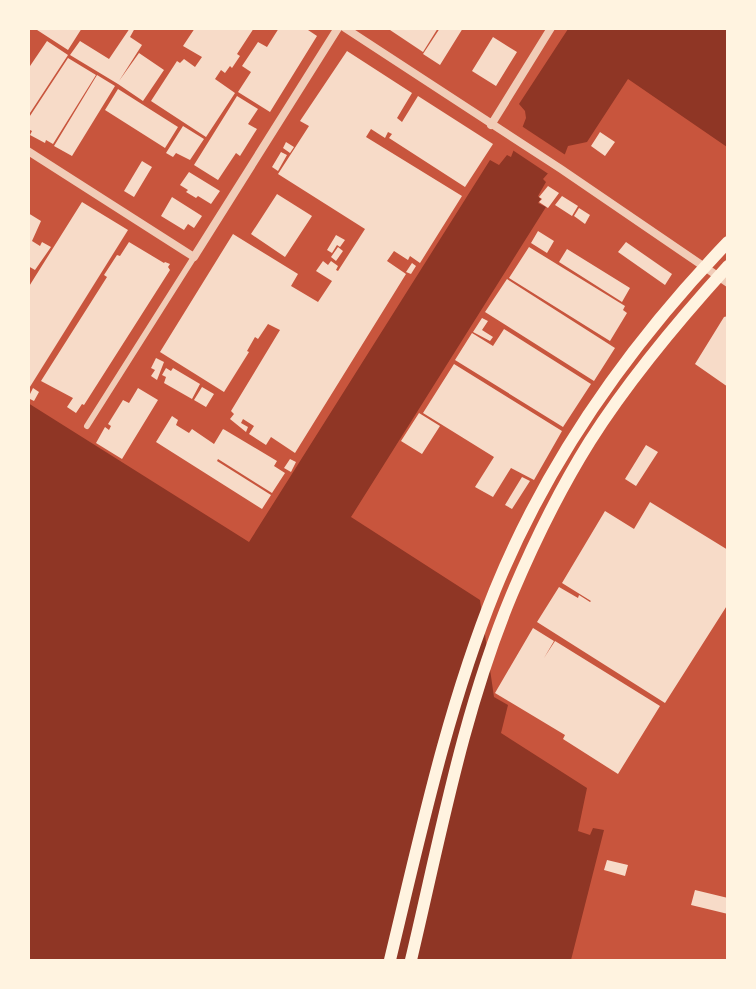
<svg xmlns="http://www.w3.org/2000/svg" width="756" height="989" font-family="Cabin,sans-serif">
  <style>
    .water { fill: #8f3625 }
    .pier { fill: #c8553d }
    .building { fill: #f7dbc8 }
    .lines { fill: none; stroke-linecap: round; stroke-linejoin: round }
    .minor { stroke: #f1ccb7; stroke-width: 6 }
    .tertiary { stroke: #f1ccb7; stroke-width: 8 }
    .motorway { stroke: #fff3e0; stroke-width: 12 }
  </style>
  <rect width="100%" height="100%" fill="#c8553d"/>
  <!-- water -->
  <path class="water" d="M568 29H727V147L628 79 587 142 568 146 565 154 543 179 546 182 538 196 541 199 538 203 546 207 351 517 480 600 494 697 508 705 501 733 587 788 578 831 590 835 593 828 604 830 571 960H29L28 403 249 542 490 160 499 165 507 155 511 157 526 118 525 111 519 104Z"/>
  <!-- pier -->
  <path class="pier" d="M520 125 567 156 550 175 511 149Z"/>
  <!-- building -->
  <path class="building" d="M34 28H82L68 50Z
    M130 28H135L130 37 142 45 119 81 139 53 164 70 143 101 118 84 70 55 80 41 109 59Z
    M195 28H254L237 54 240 56 232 68 230 66 225 73 221 70 215 79 235 93 206 137 151 101 177 61 180 63 184 59 195 67 202 57 183 46Z
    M279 28H305L317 36 270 112 238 92 251 72 242 66 258 42 267 47Z
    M387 28H438L423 52Z
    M440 28H463L440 65 423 54Z
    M493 37 517 52 496 86 472 71Z
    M47 41 68 55 28 116V69Z
    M347 51 412 93 397 118 402 122 418 96 493 144 465 187 389 138 392 134 388 132 385 138 371 129 366 137 462 196 420 263 410 256 408 260 394 251 387 261 406 274 295 453 271 437 266 445 249 434 254 426 243 419 241 423 248 427 246 432 230 419 234 414 231 411 280 330 268 324 258 339 255 337 247 351 249 352 224 392 160 352 233 234 298 274 291 286 318 302 332 281 316 271 323 261 328 265 331 261 338 266 336 270 338 271 365 229 278 174 309 126 300 121Z
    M68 58 96 75 53 144 46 140 45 143 30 135 32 131 28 129V119Z
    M97 75 115 86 72 156 54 146Z
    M118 89 178 127 165 148 105 110Z
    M237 96 258 109 248 124 257 129 240 156 236 153 218 180 194 165Z
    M183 126 204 139 190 160 176 153 173 157 166 153Z
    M600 132 615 142 605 156 591 146Z
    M286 142 294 147 290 153 283 148Z
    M281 152 287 155 278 171 272 167Z
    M142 161 152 167 134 197 124 191Z
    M189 172 220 191 211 204 198 196 196 198 186 192 188 190 180 185Z
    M548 186 559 193 548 208 539 202 542 199 539 197Z
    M277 194 312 216 285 257 251 234Z
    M562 196 578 206 572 216 555 205Z
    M172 197 202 216 194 228 188 224 184 230 161 216Z
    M82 202 128 230 28 390V288Z
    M579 208 590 215 585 224 574 216Z
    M28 213 41 221 32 241 40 246 42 242 51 247 35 270 28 266Z
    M538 231 554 241 547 253 531 243Z
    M336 235 345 240 340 247 337 245 332 253 327 250Z
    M129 242 164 263 165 262 170 264 168 267 170 270 84 405 82 404 76 413 67 407 73 398 41 381 107 277 104 275 117 255 120 256Z
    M626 242 672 274 665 285 618 252Z
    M338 247 343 251 336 261 331 257Z
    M529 247 625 306 623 310 627 313 610 341 509 278Z
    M567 249 630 288 622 302 559 262Z
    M412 263 416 266 411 274 406 272Z
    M507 279 615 348 594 381 485 312Z
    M728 316V387L695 364 724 317Z
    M482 318 488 321 482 330 493 337 490 341 473 332Z
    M504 329 591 384 563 427 455 360 472 333 493 346Z
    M156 358 164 362 157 380 151 376 155 370 151 368Z
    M454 364 562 431 534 480 511 468 493 497 475 487 494 457 423 413Z
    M166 368 171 371 173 368 200 384 192 399 164 383 166 377 162 375Z
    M202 387 214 394 206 407 194 400Z
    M33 388 39 392 34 401 28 398Z
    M138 388 158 400 122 459 96 443 105 427 109 430 111 426 108 424 123 400 129 403Z
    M419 413 440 426 422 454 401 441Z
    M172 416 178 420 176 425 189 433 192 429 214 444 223 429 225 430 277 461 274 466 285 473 272 493 218 459 217 461 271 495 262 509 156 442Z
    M646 445 658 452 636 486 625 479Z
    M290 459 296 462 291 472 284 468Z
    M522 477 530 481 512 509 505 505Z
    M650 502 728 550V604L665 703 537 622 559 587 578 598 579 595 590 602 591 601 562 583 605 511 634 529Z
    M533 628 554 641 544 658 555 641 660 706 618 774 563 739 565 735 495 693Z
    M607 860 628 865 625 876 604 870Z
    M695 890 728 898V914L691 905Z"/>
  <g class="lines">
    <!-- minor -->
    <path class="minor" d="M87 426 194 257"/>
    <!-- tertiary -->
    <path class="tertiary" d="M345 28 561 169 728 283
      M491 125 551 28
      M28 151 194 257 338 28"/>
    <!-- motorway -->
    <path class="motorway" d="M390 960C420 836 447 709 495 590 548 460 631 343 728 242
      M411 960C440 838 463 711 512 594 534 542 560 489 590 441 630 378 678 321 728 266"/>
  </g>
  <!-- border -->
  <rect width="756" height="989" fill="none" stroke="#fff3e0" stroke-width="60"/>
</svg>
